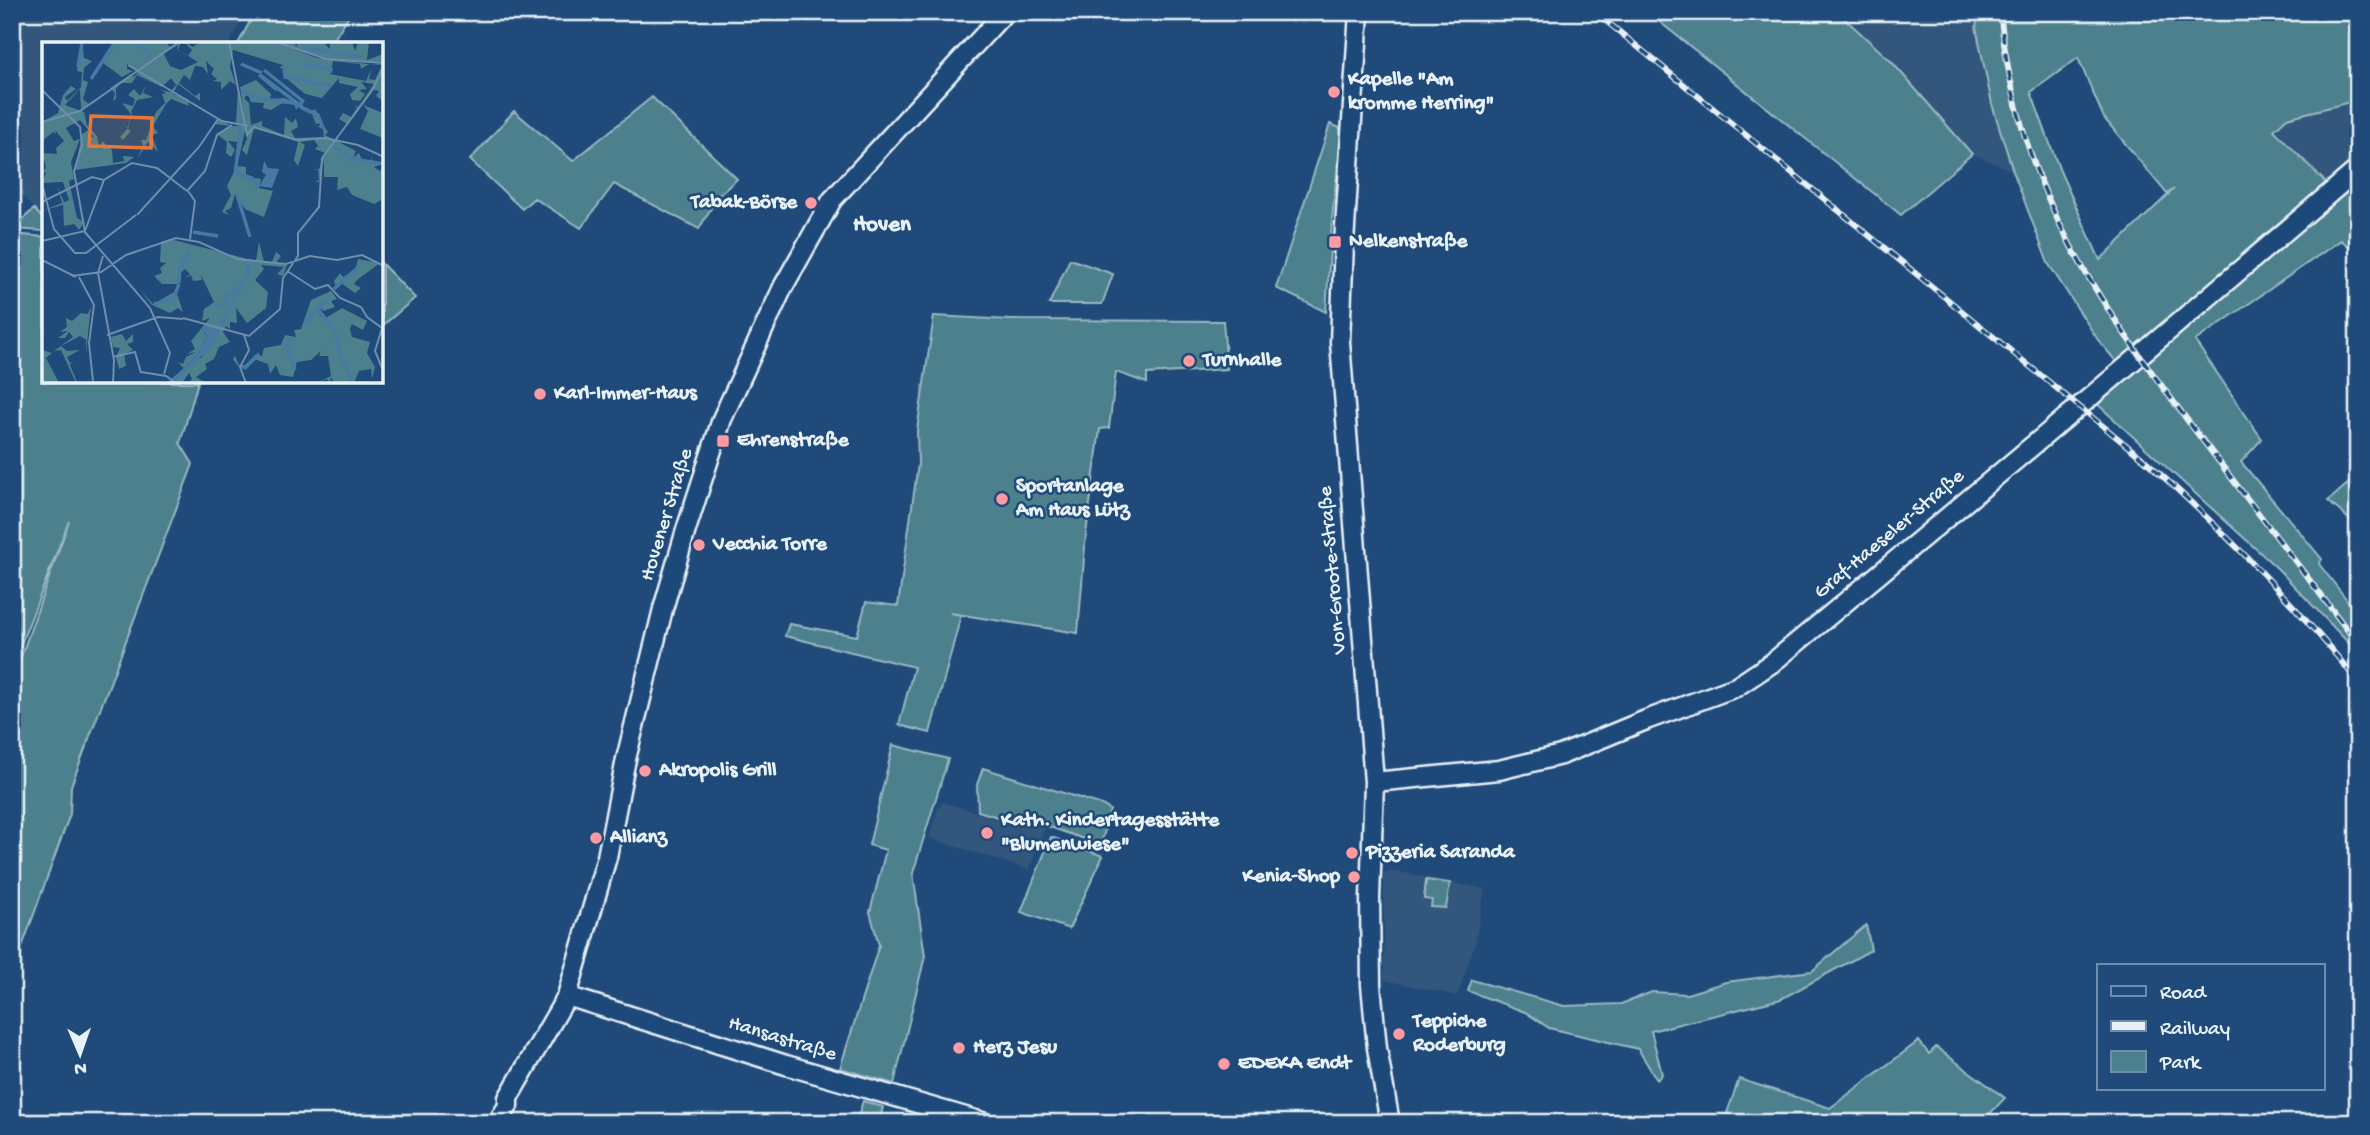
<svg xmlns="http://www.w3.org/2000/svg" width="2370" height="1135" font-family="'Gochi Hand',sans-serif">
  <style>
    .built { fill: #33567c }
    .green { fill: #4c808c; stroke: #9ab8c2; stroke-width: 2; fill-rule: evenodd }
    .lines { fill: none; stroke-linecap: round; stroke-linejoin: round }
    .secondary-casing { stroke: #e8f1f8; stroke-width: 23 }
    .secondary { stroke: #1f4a7a; stroke-width: 18 }
    .rail-casing { stroke: #e8f1f8; stroke-width: 6 }
    .rail { stroke: #1f4a7a; stroke-width: 3.5; stroke-dasharray: 10; stroke-linecap: butt }
    .poi-dot { fill: #ff9aa2; stroke: #1f4a7a; stroke-width: 2.5 }
    .labels { text-anchor: middle; dominant-baseline: central; stroke-width: 5; stroke-linejoin: round; paint-order: stroke }
    .poi-label { font-size: 21px; font-weight: bold; fill: #e8f1f8; stroke: #1f4a7a; text-anchor: start }
    .street-label { font-size: 21px; fill: #e8f1f8; stroke: #1f4a7a }
    .neighbourhood-label { font-size: 23px; font-weight: bold; fill: #e8f1f8; stroke: #1f4a7a }
    .inset-river { fill: none; stroke: #467aa4; stroke-width: 3.5 }
    .inset-road { fill: none; stroke: #6f8dac; stroke-width: 2 }
    .view { fill: #e8773b; fill-opacity: 0.15; stroke: #e8773b; stroke-width: 3.5 }
    .inset-edge { fill: none; stroke: #e8f1f8; stroke-width: 3.5 }
  </style>
  <rect width="100%" height="100%" fill="#1f4a7a"/>
  <filter id="ink" filterUnits="userSpaceOnUse"><feTurbulence type="fractalNoise" baseFrequency=".0143" numOctaves="2"/><feDisplacementMap in="SourceGraphic" scale="14" xChannelSelector="R" yChannelSelector="G"/><feConvolveMatrix kernelMatrix="1 2 1 2 8 2 1 2 1" color-interpolation-filters="sRGB"/></filter>
  <g filter="url(#ink)">
    <!-- built -->
    <path class="built" d="M12 12H246L229 44H44V220L12 184Z
      M1831 12H1979L1976 27 1992 104 2013 171 1972 154 1891 61 1844 18Z
      M2358 100V160L2328 184 2274 130 2287 118Z
      M943 802 1023 827 1028 817 1037 821 1045 828 1029 870 929 838 937 810Z
      M1384 872H1399L1485 889 1475 944 1457 996 1384 980Z"/>
    <!-- green -->
    <path class="green" d="M255 12H351L331 44H238Z
      M1655 12H1831L1844 18 1891 61 1972 154 1901 215 1651 15Z
      M1979 12H2358V100L2287 118 2274 130 2339 196 2358 185V254L2341 240 2195 341 2262 439 2241 462 2322 559 2319 564 2358 614V653L2277 568 2094 401 2125 372 2098 340 2048 263 2013 171 1992 104 1976 27ZM2078 58 2104 118 2167 194 2174 189 2100 260 2060 171 2031 92Z
      M652 97 737 179 718 196 699 229 614 184 581 228 534 198 522 209 470 160 514 111 573 161Z
      M1330 124 1340 128 1341 135 1332 219 1326 312 1276 288Z
      M34 209 44 220V231L12 229Z
      M12 234 44 237V382H198L180 443 193 464 71 786 70 814 12 975V682L69 521 12 667Z
      M1070 259 1113 274 1102 304H1049Z
      M382 264 415 298 382 326Z
      M934 316 1011 320 1223 321 1227 369 1147 374V383L1116 372 1109 428 1100 429 1086 534 1078 633 950 613 961 615 930 733 899 725 914 667 785 636 789 624 857 636 866 602 898 606 918 464 917 430Z
      M2358 475V527L2328 501Z
      M893 745 948 759 913 873 925 956 894 1084 840 1068 879 945 870 912 886 850 869 845Z
      M983 768 1102 805 1110 810 1101 845 1047 826 1038 818 1029 815 1023 825 978 811 977 785Z
      M1051 837 1103 856 1069 929 1021 912Z
      M1426 880 1450 883 1446 908 1431 907 1432 900 1424 899Z
      M1866 925 1871 950 1781 999 1651 1031 1662 1074 1657 1080 1638 1049 1549 1028 1525 1012 1468 991 1472 980 1564 1006 1621 1004 1652 992 1687 994 1726 982 1812 971Z
      M1919 1041 1929 1054 1936 1047 2005 1098 1981 1123H1833L1821 1115 1811 1123H1747L1726 1116 1739 1079 1830 1108Z
      M863 1101 883 1107 879 1123H856Z"/>
    <g class="lines">
      <!-- secondary casing -->
      <g class="secondary-casing">
        <path id="secondary" d="M1359 12 1344 243 1340 342 1374 782 1370 898 1371 985 1377 1048 1390 1123
          M1374 782 1499 770 1561 755 1646 720 1736 687 1772 663C1969 500 2164 336 2358 169
          M567 996 786 1065 986 1123
          M497 1123 508 1106V1098L567 996 607 857 626 759 663 609 686 530 722 419 783 287 832 200 1005 12"/>
      </g>
      <!-- secondary -->
      <use href="#secondary" class="secondary"/>
      <!-- rail casing -->
      <g class="rail-casing">
        <path id="rail" d="M1595 12 2147 462C2223 530 2294 602 2358 682
          M2000 12C2019 197 2101 307 2210 450 2259 514 2309 579 2358 644"/>
      </g>
      <!-- rail -->
      <use href="#rail" class="rail"/>
    </g>
  </g>
  <!-- markers -->
  <g class="poi-dot">
    <circle cx="1334" cy="92" r="7"/>
    <circle cx="811" cy="203" r="7"/>
    <rect x="1328" y="235" width="14" height="14" rx="3.5"/>
    <circle cx="1189" cy="361" r="7"/>
    <circle cx="540" cy="394" r="7"/>
    <rect x="716" y="434" width="14" height="14" rx="3.5"/>
    <circle cx="1002" cy="499" r="7"/>
    <circle cx="699" cy="545" r="7"/>
    <circle cx="645" cy="771" r="7"/>
    <circle cx="987" cy="833" r="7"/>
    <circle cx="596" cy="838" r="7"/>
    <circle cx="1352" cy="853" r="7"/>
    <circle cx="1354" cy="877" r="7"/>
    <circle cx="1399" cy="1034" r="7"/>
    <circle cx="959" cy="1048" r="7"/>
    <circle cx="1224" cy="1064" r="7"/>
  </g>
  <g class="labels">
    <!-- poi labels -->
    <g class="poi-label">
      <text x="1348" y="80">Kapelle "Am<tspan x="1348" dy="24">kromme Herring"</tspan></text>
      <text x="797" y="203" text-anchor="end">Tabak-Börse</text>
      <text x="1349" y="242">Nelkenstraße</text>
      <text x="1203" y="361">Turnhalle</text>
      <text x="554" y="394">Karl-Immer-Haus</text>
      <text x="737" y="441">Ehrenstraße</text>
      <text x="1016" y="487">Sportanlage<tspan x="1016" dy="24">Am Haus Lütz</tspan></text>
      <text x="713" y="545">Vecchia Torre</text>
      <text x="659" y="771">Akropolis Grill</text>
      <text x="1001" y="821">Kath. Kindertagesstätte<tspan x="1001" dy="24">"Blumenwiese"</tspan></text>
      <text x="610" y="838">Allianz</text>
      <text x="1366" y="853">Pizzeria Saranda</text>
      <text x="1340" y="877" text-anchor="end">Kenia-Shop</text>
      <text x="1413" y="1022">Teppiche<tspan x="1413" dy="24">Roderburg</tspan></text>
      <text x="973" y="1048">Herz Jesu</text>
      <text x="1238" y="1064">EDEKA Endt</text>
    </g>
    <!-- street labels -->
    <g class="street-label">
      <text transform="translate(668 515) rotate(-73)">Hovener Straße</text>
      <text transform="translate(1890 535) rotate(-40)">Graf-Haeseler-Straße</text>
      <text transform="translate(1334 570) rotate(-95)">Von-Groote-Straße</text>
      <text transform="translate(782 1040) rotate(17)">Hansastraße</text>
    </g>
    <!-- neighbourhood labels -->
    <g class="neighbourhood-label">
      <text x="882" y="225">Hoven</text>
    </g>
  </g>
  <!-- overview -->
  <g transform="translate(42 42)">
    <rect width="341" height="341" fill="#1f4a7a"/>
    <path d="M40 0 42 16 50 19 42 26 41 38 46 40 41 57 47 62 39 67 38 47 23 63 42 70 45 83 55 94 58 108 60 99 70 108 71 121 82 119 81 114 92 115 84 121 33 128 40 92 46 88 47 96 52 95 38 78 24 86 32 99 38 97 29 120 32 137 27 139 35 176 42 180 37 188 32 182 22 184 21 163 0 169 20 161 15 143 22 160 27 158 21 140 0 141 4 130 0 131 4 125 0 111 15 112 14 106 22 99 13 88 14 92 11 90 0 99V80L16 71 21 53 29 44 34 47 23 55 25 59 39 45 40 30 35 29ZM73 0H124L128 5 136 0 118 14 139 0 136 8 146 14 150 8 142 0 151 5 157 0H233L275 16 327 22 319 27 318 22 291 19 288 32 324 39 329 27 327 37 333 38 340 23 327 22H341V59L334 54 337 49 331 48 305 82 297 77 301 71 309 75 315 66 312 63 316 65 332 42 319 40 325 47 317 48 323 52 318 59 310 58 308 52 316 45 297 41V36L280 56 263 52 245 37 242 26H237L241 23 191 8 188 25 194 43 188 39 179 48V40L171 39 175 37 169 32 172 27 164 19 166 32 161 25 153 24 148 38 142 33 137 41 153 54 158 51V59L136 42 131 52 146 57 147 64 129 57 124 62 111 84 116 91 110 93 116 110 106 100 95 117 101 104 99 98H104L114 70 123 61 120 52 124 51 119 48 128 50 134 43 129 36 120 45 95 33 90 41H76L77 44 74 46V57L71 59 73 51 68 46 89 32 91 35 96 31 85 22V27L91 29 80 35 61 21 55 31 52 34ZM136 3 135 7 156 20 139 28 128 24 122 12ZM236 0 253 1 254 5 256 0H281L288 7V0H310L313 9 316 0H327L325 18 341 12V20L286 17ZM214 38 229 52 228 57 242 56 250 59 266 71 273 67 281 81 274 82 270 72 265 71 256 65 254 68 252 61 242 60 229 68 221 66 222 61 209 60 206 52 202 56 207 61 209 83 220 79V84L242 93 243 75 250 81 254 76 256 85 249 89 253 96 282 95 281 87 275 84 281 83 286 90 283 93 314 109 311 116 317 111 321 120H328L332 109 329 119 341 122 332 125 338 129 341 124V157L332 162 310 153 305 145 295 148 296 135H282V118L277 140H273L277 138 276 128H270L277 127 283 111 273 107 276 104 272 98 258 100 263 103 256 124 252 118 256 100 212 86 205 113 200 108 205 97 198 45ZM104 43 101 51 111 55 95 58 89 70 90 71 86 87 89 89 81 98 78 95 86 86 81 83 86 85 89 72 80 61 91 64 93 57 86 53 92 47 98 54ZM196 46 204 85 195 124 204 125V135L219 137 217 146 231 149 222 175 203 167 193 152 189 166 183 169 187 173 180 170 189 153 185 144 192 130 196 100 186 99 193 108 189 115 184 111 185 100 176 93 189 84 173 82 176 77 190 84H203L202 82H191L182 79 194 81ZM321 63 341 71V96L318 87 326 69ZM128 197 214 219 217 200 222 220H230L234 210 239 214 234 221 245 223 241 234 235 232 242 225 219 223 222 227 213 238 226 250 224 266 205 281 194 266 195 281 188 280V287L184 284 181 290 188 300 177 305 172 317 163 322 165 327 154 335 164 341H146L150 337 147 331 140 341 125 340 142 327 136 320 141 322 144 315 154 310 145 312 153 307 149 299 168 276 160 279 162 267 172 260 159 233 160 238 151 239 149 233 143 236 148 232 143 227 138 231 135 252 141 270 136 266 128 271 110 263 98 248 111 262 134 249 135 242H120L112 234 120 231 118 226 124 221 118 220 119 200ZM174 290 160 315 141 325 156 312 165 293 161 291ZM316 217 338 221 315 238 312 242 319 246 313 251 299 241 294 245 292 239 298 231 301 235 313 228ZM289 249 295 257 289 259 293 265 281 269 277 264V272L282 277 300 266 325 279 321 288 310 282 308 287 310 295 328 300 325 311 333 325 330 337 329 327 317 329 312 341H292L289 335 288 341 285 337 274 341 285 336 278 324 285 336 289 334 286 314H277L279 309 269 318 255 320 251 335 238 333 234 323 228 332 226 322 212 317 201 327 196 324 191 317 193 314 197 323H203L214 312 220 314 222 306 239 303 243 293 254 295 252 288 259 287 269 258ZM49 264 44 311V298L38 294 19 304 25 309 38 308 25 315 28 321 31 318 28 323 35 340 40 338 34 341 19 308 12 309 31 295 27 290 23 296H16L26 289 18 290 25 285 24 276 30 279 39 271 46 272ZM80 292 84 299 91 292V300L85 302 91 308 82 312 84 324 77 327 74 315 78 306 71 305 69 295ZM0 308 10 311 4 316 16 339 13 341H0Z" fill="#4c808c" fill-rule="evenodd"/>
    <path d="M222 119 226 126 237 127 230 146 217 144 224 133 220 130ZM164 283 174 290 163 311 143 326 141 324 156 312 165 293 160 289Z" fill="#467aa4"/>
    <path class="inset-river" d="M93 0 109 14M264 6 319 15M199 22 220 31M264 22 289 27 288 31M36 25 40 1M242 26 243 35 288 44M222 28 262 60M217 33 235 48M218 33 259 64 260 58M49 37 73 0M201 49 212 56 251 61M251 61 276 73 281 86M291 106 304 110 305 116 342 122M194 131 210 136 216 146M193 134 199 80M195 153 208 195M151 190 176 194M137 241 138 226 147 210M292 247 314 227M112 262 131 258 137 242M174 264 184 262V252L196 247M276 267 294 291M263 282 285 257M295 292 298 313M251 295 244 302 253 328M299 314 311 340M202 327 217 312M129 340 168 304 204 235 208 217"/>
    <path class="inset-road" d="M187 0 205 93 211 86M234 0 284 17 342 21M86 23 180 79 206 84M0 48 38 85 40 103 32 129 43 190M0 80 38 69 137 0M211 85 255 98 283 96 316 103 342 115M0 142 12 187 33 211H44L94 173M145 149 163 129 175 93 190 83M146 149 153 159 148 197M0 160 50 135 62 138M95 173 157 105 176 77M42 189 108 266 128 311 122 332M0 199 43 189 62 138 90 121 115 126 145 149M61 214 56 231 72 318 71 341M0 218 34 235M245 229 273 247 286 243 298 256 319 265 325 275 340 286 333 309 342 331M30 234 59 230 84 213 134 196 157 200 195 217 244 222 268 214 295 218 320 213 342 224M37 235 52 263 47 301 51 339M141 276 207 294 238 267 241 236 256 214V191L277 165 280 116 329 50 342 25M65 293 116 275 141 277M202 293 207 308 198 325 204 341M71 315 93 310 99 331M99 330 124 334 134 341"/>
    <path class="view" d="M49 74 110 76 109 106 47 104Z"/>
    <rect width="341" height="341" class="inset-edge"/>
  </g>
  <!-- margin -->
  <rect width="2370" height="1135" fill="none" stroke="#1f4a7a" stroke-width="42"/>
  <rect x="21" y="21" width="2328" height="1093" fill="none" stroke="#e8f1f8" stroke-width="2.5" filter="url(#ink)"/>
  <!-- legend -->
  <rect x="2097" y="964" width="228" height="126" fill="#1f4a7a" stroke="#6f8dac" stroke-width="2"/>
  <rect x="2111" y="986" width="35" height="10" fill="#1f4a7a" stroke="#6f8dac" stroke-width="2"/>
  <text x="2160" y="998" font-size="21" fill="#e8f1f8">Road</text>
  <rect x="2111" y="1021" width="35" height="10" fill="#e8f1f8" stroke="#6f8dac" stroke-width="2"/>
  <text x="2160" y="1034" font-size="21" fill="#e8f1f8">Railway</text>
  <rect x="2111" y="1051" width="35" height="21" fill="#4c808c" stroke="#6f8dac" stroke-width="2"/>
  <text x="2160" y="1068" font-size="21" fill="#e8f1f8">Park</text>
  <!-- north arrow -->
  <g transform="translate(80 1054) rotate(178)" stroke="#1f4a7a" stroke-width="5" paint-order="stroke">
  <path d="M0-5L12 26L0 18L-12 26Z" fill="#e8f1f8"/>
  <text y="-10" font-size="19" font-weight="bold" text-anchor="middle" fill="#e8f1f8">N</text>
  </g>
</svg>
